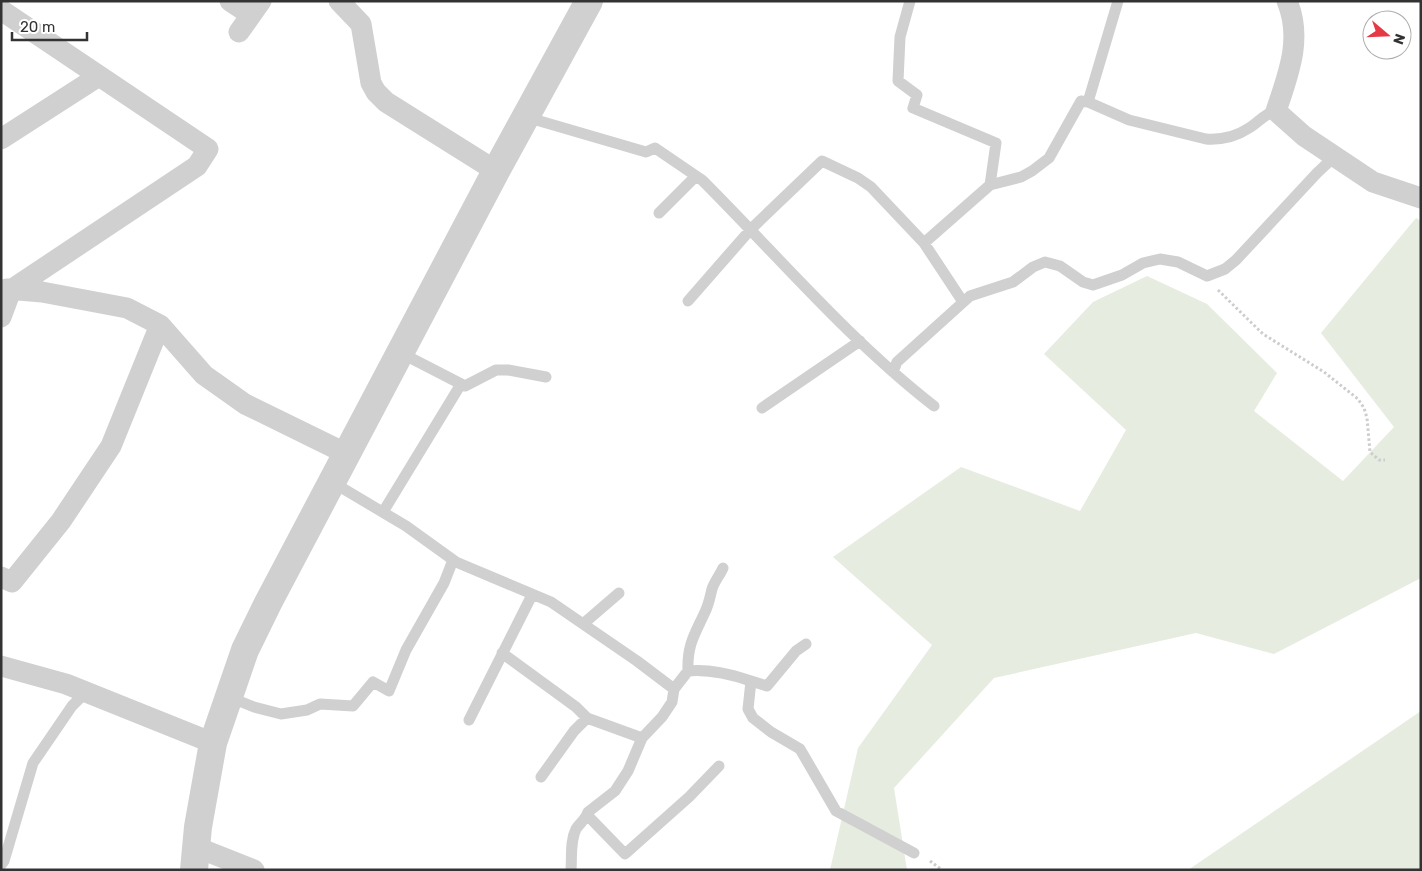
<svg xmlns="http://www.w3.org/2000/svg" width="1422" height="871" font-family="Rubik,sans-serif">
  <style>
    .green { fill: #e6ecdf }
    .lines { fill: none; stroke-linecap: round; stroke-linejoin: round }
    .path { stroke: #cdcdcd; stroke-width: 3; stroke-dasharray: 2.5 2.5; stroke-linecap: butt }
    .service { stroke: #d0d0d0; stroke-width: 11 }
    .minor { stroke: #d0d0d0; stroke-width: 21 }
    .tertiary { stroke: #d0d0d0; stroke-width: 28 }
  </style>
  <rect width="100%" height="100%" fill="#fff"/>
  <!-- green -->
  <path class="green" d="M1416 218 1421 221V578L1274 654 1196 633 994 678 894 788 907 870H830L858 748 932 645 833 557 961 467 1080 511 1126 430 1044 354 1093 302 1147 276 1207 304 1277 373 1254 411 1343 481 1394 427 1321 333Z
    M1421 711V870H1188Z"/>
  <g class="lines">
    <!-- path -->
    <path class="path" d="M1218 290 1263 334 1324 372 1358 399 1364 408 1367 418 1370 452 1379 460H1385
      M930 861 942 870"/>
    <!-- service -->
    <path class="service" d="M910 1 900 37 898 81 917 95 913 108 996 143 990 185
      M1088 102 1118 1
      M526 117 646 152 655 148 702 180C778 256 849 340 934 406
      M659 213 696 176
      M924 243 990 185 1021 177 1032 171 1049 158 1081 101 1088 102 1129 120 1206 139C1221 140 1237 136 1249 128 1258 123 1265 113 1276 111
      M688 301 751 229 822 161 858 178 871 187 924 243 963 302
      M401 353 465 386 496 370H508L546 377
      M893 372 897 362 970 296 1013 282 1033 267 1045 262 1060 266 1083 282 1093 285 1122 275 1143 263 1160 259 1178 262 1207 276 1225 269 1236 260 1317 173 1334 157
      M762 408 860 341
      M332 482 406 526 456 562 551 602 637 661 674 689 688 671C710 669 730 674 751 681L748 709 753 718 771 732 800 749 836 811 914 853
      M383 512 461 384
      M583 624 619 593
      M502 653 576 707 587 718 642 738
      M688 671C687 644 695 634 705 612 709 604 710 597 712 589 714 582 720 575 723 568
      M751 681 767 686 796 651 806 644
      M229 697 254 707 281 714 307 710 320 704 353 706 373 682 389 691 406 650 444 583 453 560
      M469 720 532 595
      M541 777 574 731 587 718
      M587 817 591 819 625 854 689 797 719 766
      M1 865 4 861 33 763 72 706 86 692
      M571 870C572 856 570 841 576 829 580 823 586 819 588 812L615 791 628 771 642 738 662 717 672 702 674 689"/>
    <!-- minor -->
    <path class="minor" d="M230 1 251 15
      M339 1 361 24 371 83 376 92 386 102 496 171
      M1287 1C1303 39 1288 75 1276 111L1304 136 1373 182 1421 198
      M1 10 208 149 197 166 11 290 1 317
      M239 32 261 1
      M1 139 99 76
      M7 289 42 292 127 308 160 325 204 375 245 404 347 454
      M1 577 12 582 61 521 111 446 160 325
      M1 666 66 684 213 743
      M196 847 254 870"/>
    <!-- tertiary -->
    <path class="tertiary" d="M194 870 198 827 213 743 245 650 268 603 496 171 589 1"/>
  </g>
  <!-- border -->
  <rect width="1422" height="871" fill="none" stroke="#333333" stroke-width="5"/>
  <!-- north arrow -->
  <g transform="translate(1387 35) rotate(109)"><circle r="24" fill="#ffffff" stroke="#adadad"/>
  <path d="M0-4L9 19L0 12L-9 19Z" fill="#e63946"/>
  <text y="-8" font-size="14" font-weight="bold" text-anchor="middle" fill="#333333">N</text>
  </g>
  <!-- scale -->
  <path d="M12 32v8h75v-8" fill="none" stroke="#333333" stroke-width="2.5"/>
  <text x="20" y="32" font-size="15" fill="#333333" stroke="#ffffff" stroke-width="4" paint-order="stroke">20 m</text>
</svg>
